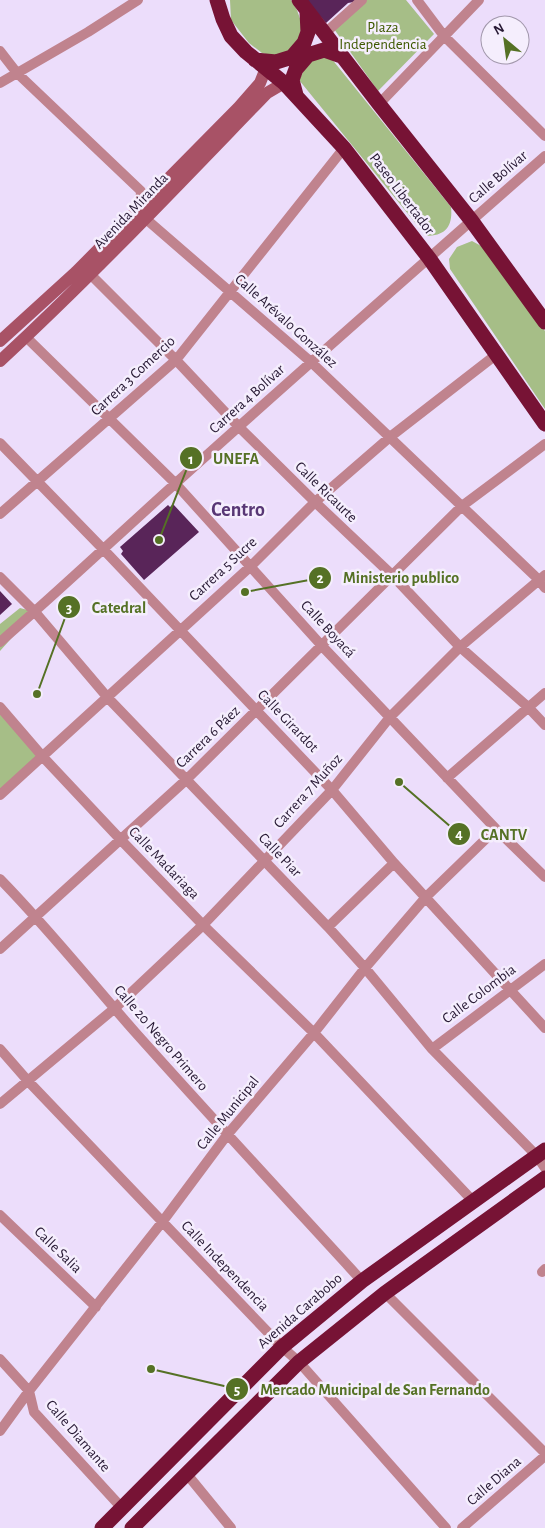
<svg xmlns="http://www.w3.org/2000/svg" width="545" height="1528" font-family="'Alegreya Sans',sans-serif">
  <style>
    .green { fill: #a6be87 }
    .building { fill: #592559 }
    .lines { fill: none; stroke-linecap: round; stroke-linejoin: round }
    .street { stroke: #c0838e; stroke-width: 10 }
    .secondary { stroke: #a85266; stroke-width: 12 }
    .highway { stroke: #771335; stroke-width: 15 }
    .labels { text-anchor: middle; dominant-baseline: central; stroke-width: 5; stroke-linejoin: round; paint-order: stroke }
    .park-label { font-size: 15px; fill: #3e5900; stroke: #f5eefd }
    .street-label { font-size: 15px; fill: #261833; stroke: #f5eefd }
    .district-label { font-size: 20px; font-weight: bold; fill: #583775; stroke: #f5eefd }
    .leader { fill: none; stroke: #557125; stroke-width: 2 }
    .callout-dot { fill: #557125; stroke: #f5eefd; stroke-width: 2 }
    .mark-label { font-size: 15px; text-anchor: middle; font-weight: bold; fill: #fff }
    .callout-label { font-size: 16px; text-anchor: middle; font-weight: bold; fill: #557125; stroke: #f5eefd; stroke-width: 5; stroke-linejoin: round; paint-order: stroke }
  </style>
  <rect width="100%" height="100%" fill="#ecddfb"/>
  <!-- green -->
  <path class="green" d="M230 0H291L297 10 304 30 294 50 274 56 262 53 249 43 231 20Z
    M365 0H406L434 34 378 91 334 29Z
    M320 57 331 58 451 207C453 226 446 236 426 236L299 80 308 62Z
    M472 241 483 247 545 331V409L450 269 449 259 457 247Z
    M20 608 35 612 0 651V624Z
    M0 707 43 757 0 795Z"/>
  <!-- building -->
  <path class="building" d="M306 0H358L359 1 348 3 326 23Z
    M173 504 199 532 144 580 121 554 123 551 120 547 168 505 170 507Z
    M0 591 12 604 0 615Z"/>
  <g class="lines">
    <!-- street -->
    <path class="street" d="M417 0 444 36 545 136
      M324 34 362 0
      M0 51 17 73 141 191 140 208 146 219 311 362 538 579 545 588
      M0 83 88 32 138 0
      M379 104 479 0
      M91 275 176 360 239 427 315 502 392 575 460 647 528 707 545 725
      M26 337 175 483 322 646 496 829 545 877
      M0 443 104 550 332 790 394 863 545 1028
      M0 514 176 360 344 148
      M0 577 35 612 108 698 328 927 365 968 432 1049 536 1155 545 1168
      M0 642C60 590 118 535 177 482 299 372 422 264 545 156
      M0 707 43 757 120 839 203 925 314 1033 472 1200
      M447 778 545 693
      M0 795 251 566 315 502 390 437 497 354
      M0 879C48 928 90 981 135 1032 210 1116 286 1198 362 1281
      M328 927 394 863
      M0 949 186 780 462 506 545 444
      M0 1049 28 1081 282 1347 299 1362 446 1528
      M432 1049 545 964
      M0 1104 115 1008 203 925 332 790 390 717 460 647 545 575
      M0 1215 96 1307
      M542 1272 545 1269
      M385 1293 545 1453
      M0 1359 29 1391 34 1412 121 1507
      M0 1431 29 1391 163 1221 227 1135 314 1033 365 968 426 897 496 829
      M186 1473 231 1528
      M462 1528 545 1456"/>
    <!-- secondary -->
    <path class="secondary" d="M0 341 76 272 239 107 260 83 266 68
      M0 361C93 275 179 184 267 93L284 83"/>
    <!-- highway -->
    <path class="highway" d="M217 0 223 19 231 36 246 52 284 83 344 148 429 258 545 424
      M299 0 379 104 471 220 545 322
      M255 60 276 62 292 57 304 43 308 32 307 12
      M296 95 292 80 296 69 308 55 324 50 341 56
      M102 1528 282 1347 362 1281 545 1150
      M132 1528 299 1362 385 1293 545 1178"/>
  </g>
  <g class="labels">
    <!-- park labels -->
    <g class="park-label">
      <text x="383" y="27">Plaza<tspan x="383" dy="17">Independencia</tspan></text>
    </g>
    <!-- street labels -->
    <g class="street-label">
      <text transform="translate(498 177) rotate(-41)">Calle Bolívar</text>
      <text transform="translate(402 194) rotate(53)">Paseo Libertador</text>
      <text transform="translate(131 211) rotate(-46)">Avenida Miranda</text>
      <text transform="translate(286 321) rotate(42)">Calle Arévalo González</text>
      <text transform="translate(133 376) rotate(-43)">Carrera 3 Comercio</text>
      <text transform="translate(247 399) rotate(-42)">Carrera 4 Bolívar</text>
      <text transform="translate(326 492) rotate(44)">Calle Ricaurte</text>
      <text transform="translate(223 569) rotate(-43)">Carrera 5 Sucre</text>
      <text transform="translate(328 629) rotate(47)">Calle Boyacá</text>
      <text transform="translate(288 721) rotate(46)">Calle Girardot</text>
      <text transform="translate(208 737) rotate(-44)">Carrera 6 Páez</text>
      <text transform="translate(308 791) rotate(-48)">Carrera 7 Muñoz</text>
      <text transform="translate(280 855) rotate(46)">Calle Piar</text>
      <text transform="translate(164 863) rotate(46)">Calle Madariaga</text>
      <text transform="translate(479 994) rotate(-37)">Calle Colombia</text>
      <text transform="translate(161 1038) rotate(49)">Calle 20 Negro Primero</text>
      <text transform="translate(228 1113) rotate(-51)">Calle Municipal</text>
      <text transform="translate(58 1250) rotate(44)">Calle Salia</text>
      <text transform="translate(225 1266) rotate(46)">Calle Independencia</text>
      <text transform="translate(300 1311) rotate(-41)">Avenida Carabobo</text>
      <text transform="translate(78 1436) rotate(49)">Calle Diamante</text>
      <text transform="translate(494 1481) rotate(-41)">Calle Diana</text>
    </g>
    <!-- district labels -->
    <g class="district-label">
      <text x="238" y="510">Centro</text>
    </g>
  </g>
  <!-- callouts -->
  <path class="leader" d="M159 540L191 458M245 592L320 578M37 694L69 607M399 782L459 834M151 1369L237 1389"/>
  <g class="callout-dot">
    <circle cx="159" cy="540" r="5"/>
    <circle cx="245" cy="592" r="5"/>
    <circle cx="37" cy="694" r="5"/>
    <circle cx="399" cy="782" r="5"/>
    <circle cx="151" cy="1369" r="5"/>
    <circle cx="191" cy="458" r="12"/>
    <circle cx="320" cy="578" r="12"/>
    <circle cx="69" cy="607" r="12"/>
    <circle cx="459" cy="834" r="12"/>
    <circle cx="237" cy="1389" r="12"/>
  </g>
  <g class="mark-label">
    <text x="191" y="464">1</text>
    <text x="320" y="583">2</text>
    <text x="69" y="613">3</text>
    <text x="459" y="839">4</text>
    <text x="237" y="1395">5</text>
  </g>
  <g class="callout-label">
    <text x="236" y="464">UNEFA</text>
    <text x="401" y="583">Ministerio publico</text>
    <text x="119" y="613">Catedral</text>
    <text x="504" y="840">CANTV</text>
    <text x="375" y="1395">Mercado Municipal de San Fernando</text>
  </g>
  <!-- north arrow -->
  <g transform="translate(505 40) rotate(331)"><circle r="24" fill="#f5eefd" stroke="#a298ac"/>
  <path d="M0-4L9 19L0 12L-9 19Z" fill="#557125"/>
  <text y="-8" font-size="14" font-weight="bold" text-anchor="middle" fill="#261833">N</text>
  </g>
</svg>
